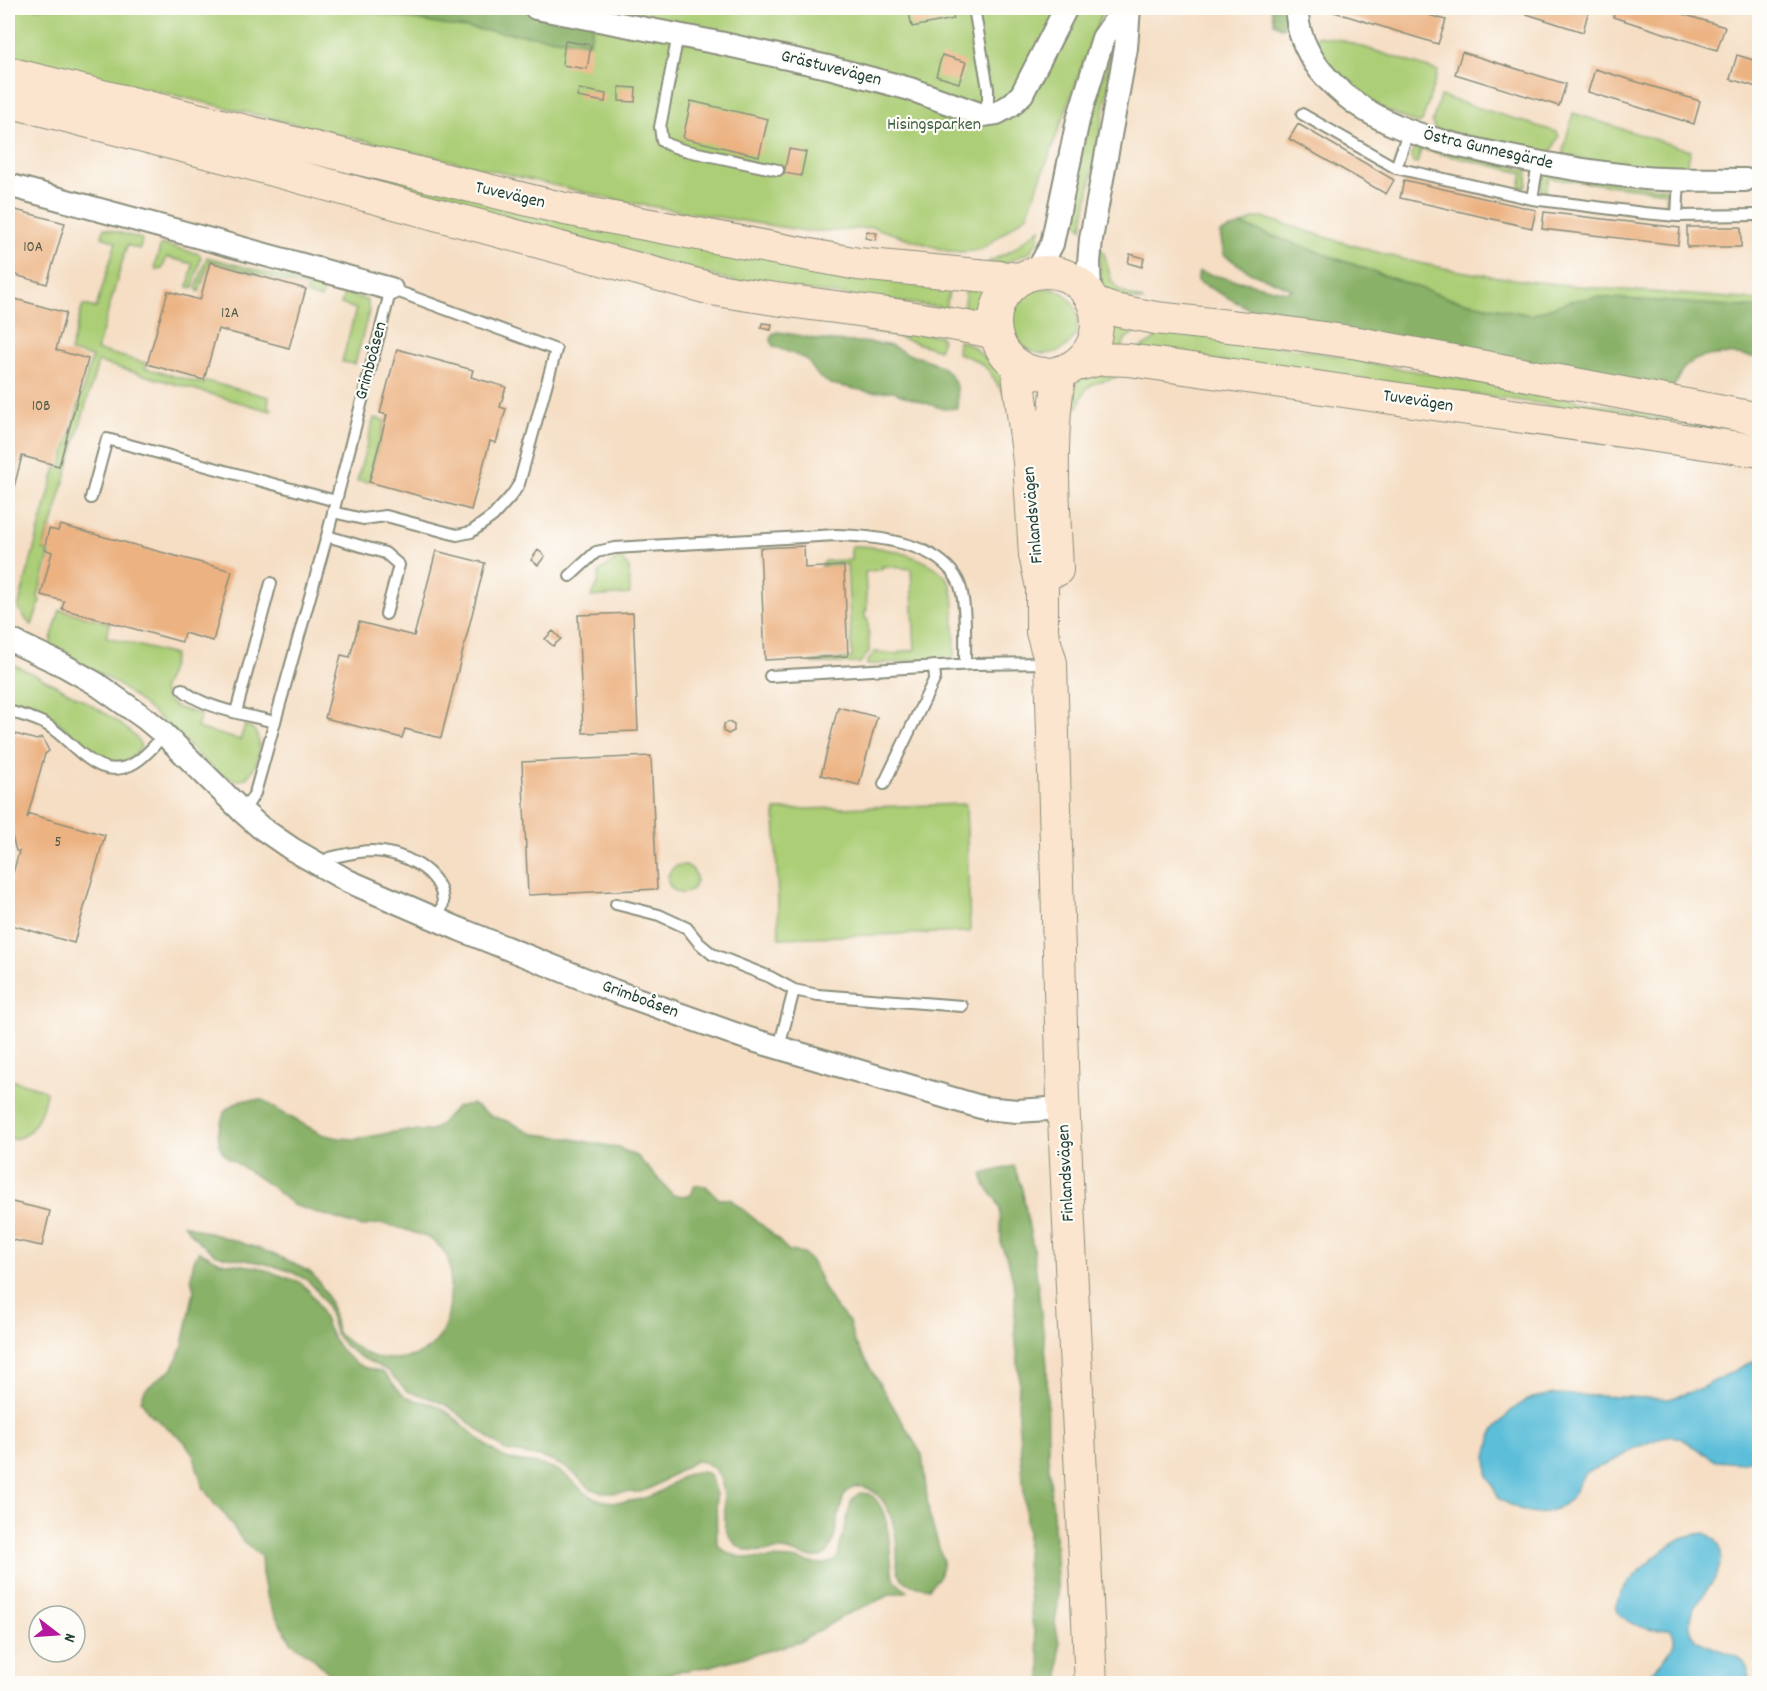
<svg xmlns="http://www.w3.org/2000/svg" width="1767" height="1691" font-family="Dekko,sans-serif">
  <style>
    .green { fill: #acce76; stroke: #668655; stroke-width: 1.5 }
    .forest { fill: #89b167; stroke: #54774e; stroke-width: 1.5 }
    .water { fill: #5bbed9; stroke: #3d7e86; stroke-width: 1.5 }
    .building { fill: #ecb282 }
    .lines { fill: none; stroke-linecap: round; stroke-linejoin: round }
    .lane-casing { stroke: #8a8e7c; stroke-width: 14 }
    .street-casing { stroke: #8a8e7c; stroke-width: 26 }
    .secondary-casing { stroke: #8a8e7c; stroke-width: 34 }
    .lane { stroke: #fff; stroke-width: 10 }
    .street { stroke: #fff; stroke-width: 22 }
    .secondary { stroke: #fbe5cf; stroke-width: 32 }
    .labels { text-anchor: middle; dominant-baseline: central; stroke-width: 4.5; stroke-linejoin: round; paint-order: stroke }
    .number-label { font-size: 15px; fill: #525a48 }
    .street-label { font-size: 18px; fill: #1f3d34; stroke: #fdfcf7 }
    .park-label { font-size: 18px; fill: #426144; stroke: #fdfcf7 }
  </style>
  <rect width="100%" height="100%" fill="#fdfcf7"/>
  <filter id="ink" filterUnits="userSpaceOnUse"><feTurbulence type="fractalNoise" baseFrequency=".0167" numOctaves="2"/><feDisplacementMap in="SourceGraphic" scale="12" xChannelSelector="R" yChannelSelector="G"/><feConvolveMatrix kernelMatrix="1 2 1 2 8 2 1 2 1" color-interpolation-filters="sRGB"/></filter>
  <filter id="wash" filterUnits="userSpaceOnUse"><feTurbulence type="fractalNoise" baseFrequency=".008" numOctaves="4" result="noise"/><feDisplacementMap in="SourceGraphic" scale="24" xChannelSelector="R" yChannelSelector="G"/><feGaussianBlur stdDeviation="1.35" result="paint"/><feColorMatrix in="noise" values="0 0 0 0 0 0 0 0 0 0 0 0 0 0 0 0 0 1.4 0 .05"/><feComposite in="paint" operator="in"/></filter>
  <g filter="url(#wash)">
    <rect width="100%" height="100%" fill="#f5dec4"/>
    <!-- green -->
    <path class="green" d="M8 8H1104L1027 215 982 249 965 252 947 251 872 227 837 231H806L625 202 8 56Z
      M1116 34 1118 35 1082 229 1075 220 1069 218 1084 139Z
      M1317 36 1341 40 1438 71 1422 122 1418 124 1378 107 1333 74 1314 40Z
      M1440 96 1557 132 1559 136 1553 149 1548 154 1435 129 1432 123Z
      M1573 113 1691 151 1687 163 1681 171 1628 167 1564 156 1563 151Z
      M1418 144 1528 170 1527 184 1523 188 1520 187 1523 173 1421 149 1417 163H1413C1410 157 1413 149 1418 144Z
      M280 156 951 280 946 308 737 282Z
      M1546 173 1670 189 1671 201 1667 206 1665 207 1666 192 1549 178 1545 194 1541 190C1541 184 1541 177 1546 173Z
      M1255 218H1265C1316 234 1366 251 1419 263 1530 287 1646 291 1759 300V308L1570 301 1531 315 1451 299 1242 225Z
      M104 228 142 239 140 249 127 245 97 350 146 363 145 368 204 384 206 381 269 397 268 407 272 409 270 411 98 362 51 528H49L43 550 50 552 38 596 40 602 32 625 28 622 18 608 56 467 61 468 92 357 70 352 83 305 96 308 116 242 102 237Z
      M1040 228 1038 240 1030 252 1004 264 988 262 1011 251Z
      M161 244 199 254 201 257 193 288 188 287 193 264 167 257 162 269 156 270 155 265Z
      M1099 247C1110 256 1105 276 1117 288 1124 295 1135 296 1144 301L1109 296 1100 279Z
      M207 257 323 288 321 299 306 294 308 288 210 261 199 292 196 289Z
      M967 282 983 291 978 310H963Z
      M1012 321a33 33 0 1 1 66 0a33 33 0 1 1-66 0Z
      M344 293 367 300 369 311 355 364 342 362 356 309 341 304Z
      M1160 325 1356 359 1367 363 1492 384 1708 425V427L1342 376 1313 369 1311 373 1136 350C1150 342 1157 343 1160 325Z
      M1114 326 1139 330 1126 338 1121 350 1107 347Z
      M878 328 941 336 942 342 939 350 885 333 865 331Z
      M958 340 972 346 1004 376 1011 404C988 376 996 365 957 353Z
      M1119 367 1117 376 1114 378C1089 385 1087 382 1078 407L1068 408 1073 387 1081 378Z
      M374 418 385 420 369 482 357 481Z
      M851 546C878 545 935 556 949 582 955 595 954 611 954 624 954 635 956 647 954 657L867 665V662L875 652 899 654V652L915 650 911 569 882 566V569L865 572 867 610 865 611V618L868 620 869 652 860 663H814L811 662 852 658 847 564 821 566 825 561 851 560Z
      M620 557 629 568 630 594 591 597 598 583 599 572Z
      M60 610 110 623 106 637 174 655 169 675 163 687C164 708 184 710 201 714L197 728 240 740 245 725C270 731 257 777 241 780 240 781 234 779 232 779 215 776 190 746 176 733 155 714 135 696 111 680 92 668 70 659 51 646V639Z
      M8 662C32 673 137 723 141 747 113 790 73 729 48 715 36 708 21 706 8 702Z
      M966 804 970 932 779 938 775 810Z
      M668 879a14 14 0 1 1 28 0a14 14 0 1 1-28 0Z
      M8 1079 42 1089 46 1093C42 1113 32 1141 8 1139V1108L10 1098Z"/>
    <!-- forest -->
    <path class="forest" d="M347 8H596L590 43 449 26Z
      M1271 8H1288L1287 21 1283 28 1274 23Z
      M1241 225 1451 299 1531 315 1570 301 1597 297 1759 308V358C1737 354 1705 350 1686 366 1680 371 1676 383 1672 391L1284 319 1253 311 1197 281 1199 272 1287 292 1292 289 1250 272 1224 255 1220 233Z
      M777 332C793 333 807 338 822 340 845 343 870 340 891 346 897 348 902 352 908 354 939 363 961 369 957 408L944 409 898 394 895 391 870 392 831 384 819 377 806 359 773 346 771 340 772 334Z
      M241 1100H263L281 1112 321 1134 339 1138 356 1139 400 1131H431L439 1126 456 1107 472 1104 491 1116 510 1122 534 1134 562 1137 619 1148 638 1157 673 1195 690 1196 695 1185 706 1186 719 1199H730L769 1231 789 1251 804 1253 814 1266 824 1289 834 1305 849 1322 854 1341 922 1455 929 1514 943 1561 939 1577 929 1588C920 1586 905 1585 900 1576 895 1569 898 1556 897 1548 896 1528 888 1496 867 1488 859 1485 853 1486 846 1492 837 1507 837 1544 827 1553 816 1564 796 1552 783 1550 771 1549 758 1554 746 1550 735 1546 729 1538 725 1527 724 1502 729 1463 695 1461L651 1488 640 1492 604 1493 591 1489 571 1471 553 1461 536 1456 506 1451 449 1407 435 1400 407 1391 388 1371 359 1356 345 1346 336 1335 327 1306 315 1288 307 1280 290 1271 263 1263 217 1255 200 1243 183 1224C221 1238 261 1246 296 1265 301 1268 308 1270 312 1274 328 1291 334 1311 337 1333 349 1342 360 1353 375 1357 381 1359 387 1358 393 1359 438 1359 451 1326 450 1288 450 1273 452 1261 442 1249 432 1237 420 1235 406 1230 391 1225 378 1221 362 1227L293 1205 272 1187 227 1157 220 1148 218 1133 225 1110Z
      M1014 1166 1022 1189 1034 1253 1047 1365 1048 1455 1055 1538 1058 1604 1055 1623 1059 1642 1060 1683H1042L1040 1658 1032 1622 1026 1563 1027 1531 1018 1417 1019 1375 1015 1331V1290L1009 1263 1001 1245 1000 1209 996 1199 986 1187 982 1174Z
      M199 1251 220 1262 257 1267 299 1282C324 1299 323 1334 345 1354 350 1359 357 1364 363 1367 370 1369 379 1370 385 1374 394 1382 398 1395 411 1399 421 1402 432 1402 441 1408 463 1421 479 1444 502 1456 518 1465 538 1461 555 1469 570 1475 578 1491 595 1498 611 1505 636 1502 653 1495 671 1488 689 1464 709 1474L716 1494 717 1544C732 1564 770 1557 791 1559 807 1561 822 1569 837 1559L851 1502 854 1498 861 1493 870 1494C893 1511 888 1551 893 1576L896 1582 909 1591 892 1594 845 1615 800 1642 711 1666 671 1673 639 1683H339L312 1657 292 1643 273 1612 266 1594 262 1573 261 1556 244 1543 226 1516 215 1505 203 1487 193 1454 184 1441 148 1412 141 1400 145 1390 160 1377 172 1370 183 1345 194 1291 191 1277 194 1260Z"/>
    <!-- water -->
    <path class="water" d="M1759 1358V1455L1743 1463 1716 1461 1680 1438 1670 1436 1652 1441 1633 1449 1607 1465 1597 1467 1584 1474 1570 1500 1556 1509 1539 1514 1528 1513 1500 1500 1488 1476 1487 1457 1492 1434 1497 1427 1510 1412 1524 1401 1532 1398 1554 1394 1669 1399 1697 1390Z
      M1705 1533C1716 1538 1722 1545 1721 1558 1719 1585 1691 1602 1690 1620 1687 1661 1751 1637 1750 1683H1636C1649 1676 1688 1644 1669 1629 1664 1629 1661 1630 1656 1630 1646 1630 1623 1621 1618 1612 1607 1592 1666 1546 1682 1538 1690 1535 1697 1534 1705 1533Z"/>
    <g id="blocks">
      <!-- building -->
      <path class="building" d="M908 8H951L954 19 912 27Z
        M1335 8H1404L1446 20 1438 44 1334 12Z
        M1508 8H1584L1589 9 1583 32Z
        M1616 8H1663L1725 27 1717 50 1613 17Z
        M565 41 591 45 587 69 562 65Z
        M1462 52 1566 84 1559 106 1455 74Z
        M942 55 966 62 959 83 936 76Z
        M1737 55 1760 62V88L1730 79Z
        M1595 69 1700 101 1694 124 1588 92Z
        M619 87 636 88 635 102 619 101Z
        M579 89 606 94 605 102 577 97Z
        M691 101 768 119 759 156 683 138Z
        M1298 124 1394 180 1386 194 1289 139Z
        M789 149 806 152 801 176 784 173Z
        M1404 180 1536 210 1532 228 1400 198Z
        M8 208 65 223 47 284 8 273Z
        M1544 212 1680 228 1678 245 1542 229Z
        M1687 227H1741V247H1687Z
        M867 231 877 233 875 240 865 238Z
        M1130 254 1144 258 1142 267 1128 263Z
        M210 262 306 289 289 348 218 329 204 380 147 364 168 291 200 300Z
        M8 297 66 313 56 350 88 359 59 466 22 456 13 491 8 490Z
        M762 323 772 324 771 330 761 328Z
        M397 349 473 370 471 377 506 387 500 407 506 409 496 443 490 441 471 510 369 482 387 415 380 413Z
        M60 525 232 571 213 641 184 633 182 642 62 609 64 601 41 595 52 552 44 549 49 529 58 531Z
        M804 546 805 568 844 566 848 656 765 660 760 548Z
        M538 550 545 556 538 565 531 560Z
        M436 551 485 563 441 738 405 729 402 738 325 718 341 655 350 657 359 622 414 636Z
        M633 613 638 731 583 733 578 615Z
        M553 631 561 639 553 646 545 639Z
        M838 707 877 717 859 785 821 775Z
        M729 722 734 725V731L728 734 723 731 724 724Z
        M8 732 37 740 42 737 49 751 45 754 27 818 30 814 105 835 74 943 8 924V892L19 851H16L8 822Z
        M651 756 657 889 528 895 522 762Z
        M8 1201 50 1211 42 1246 8 1239Z"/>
    </g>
  </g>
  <g filter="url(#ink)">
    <use href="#blocks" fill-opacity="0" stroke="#8a8e7c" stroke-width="1.5"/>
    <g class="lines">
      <!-- lane casing -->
      <g class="lane-casing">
        <path id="lane" d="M974 8 988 89V101L982 115
          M678 35 660 127 662 141 669 145 683 150 778 170
          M1302 114 1396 168 1532 199 1644 213 1677 216 1758 215
          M1396 168 1408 132
          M1532 199 1538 163
          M1677 216 1679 179
          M91 498 107 439 336 501
          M327 536 385 553 399 565 386 614
          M570 576 596 552 615 548 836 535C874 536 938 542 958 581 967 598 965 644 965 664
          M770 676 974 664 1048 663
          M182 689C202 708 248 715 275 722
          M8 711C21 715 35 718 47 725 62 734 73 748 87 758 119 783 143 761 164 734
          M236 712 271 583
          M884 784 935 678 934 666
          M243 812 255 793 327 536 336 501 391 289 556 350 519 484 512 495 493 516 471 532 457 535 386 516 363 519 333 512
          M323 867 329 858C343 855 358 851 372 851 400 852 441 868 443 902 443 908 439 914 437 920
          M616 904 659 915 687 928 699 943 712 954 770 977 794 990 818 995 962 1006
          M779 1047 794 990"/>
      </g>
      <!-- street casing -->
      <g class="street-casing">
        <path id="street" d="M536 8 719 43 828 67 910 89 982 115 997 113 1011 105 1022 94 1066 8
          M1297 8C1296 31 1306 51 1320 70 1365 126 1434 141 1501 155 1548 165 1596 173 1645 178 1678 181 1711 179 1745 180
          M8 185 391 289
          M1036 273 1052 244 1078 120 1103 38 1124 8
          M1090 296 1089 263 1091 239 1126 48 1129 8
          M8 639 63 665 95 683 146 719 164 734 243 812 260 827 292 849 348 881 459 929 614 991 746 1038 984 1108 1017 1111 1064 1108"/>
      </g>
      <!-- secondary casing -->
      <g class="secondary-casing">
        <path id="secondary" d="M8 73 565 209 858 264 1020 279
          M8 101 233 159 712 289C806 306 903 312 996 333
          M995 323a51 51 0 1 1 102 0a51 51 0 1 1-102 0Z
          M1094 303 1114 310 1156 318 1274 331 1358 343 1760 419
          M1017 365 1029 462 1035 555 1042 587V632L1051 663 1063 1098 1091 1684
          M1077 365 1101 359 1129 360 1760 451
          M1057 570C1054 504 1048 438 1060 373"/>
      </g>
      <!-- lane -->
      <use href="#lane" class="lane"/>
      <!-- street -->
      <use href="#street" class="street"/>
      <!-- secondary -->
      <use href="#secondary" class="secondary"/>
    </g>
  </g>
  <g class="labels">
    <!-- number labels -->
    <g class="number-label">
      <text x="33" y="248">10A</text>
      <text x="230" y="314">12A</text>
      <text x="41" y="407">10B</text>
      <text x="58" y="843">5</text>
    </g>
    <!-- street labels -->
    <g class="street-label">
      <text transform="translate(831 69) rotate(14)">Grästuvevägen</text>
      <text transform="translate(1488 150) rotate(13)">Östra Gunnesgärde</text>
      <text transform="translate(510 196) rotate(13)">Tuvevägen</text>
      <text transform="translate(372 361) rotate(-75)">Grimboåsen</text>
      <text transform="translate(1418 402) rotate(9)">Tuvevägen</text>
      <text transform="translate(1034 515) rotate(-95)">Finlandsvägen</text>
      <text transform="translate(640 1000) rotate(20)">Grimboåsen</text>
      <text transform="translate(1067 1173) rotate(-93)">Finlandsvägen</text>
    </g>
    <!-- park labels -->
    <g class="park-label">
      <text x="934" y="125">Hisingsparken</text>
    </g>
  </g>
  <!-- margin -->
  <rect width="1767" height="1691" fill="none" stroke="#fdfcf7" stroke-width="30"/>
  <!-- north arrow -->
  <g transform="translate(57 1634) rotate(107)"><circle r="28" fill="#fdfcf7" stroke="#a4b0a9" stroke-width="1.5"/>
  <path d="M0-4.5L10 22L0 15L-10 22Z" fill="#b5179e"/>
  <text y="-9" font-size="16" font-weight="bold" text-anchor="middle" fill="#1f3d34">N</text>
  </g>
</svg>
